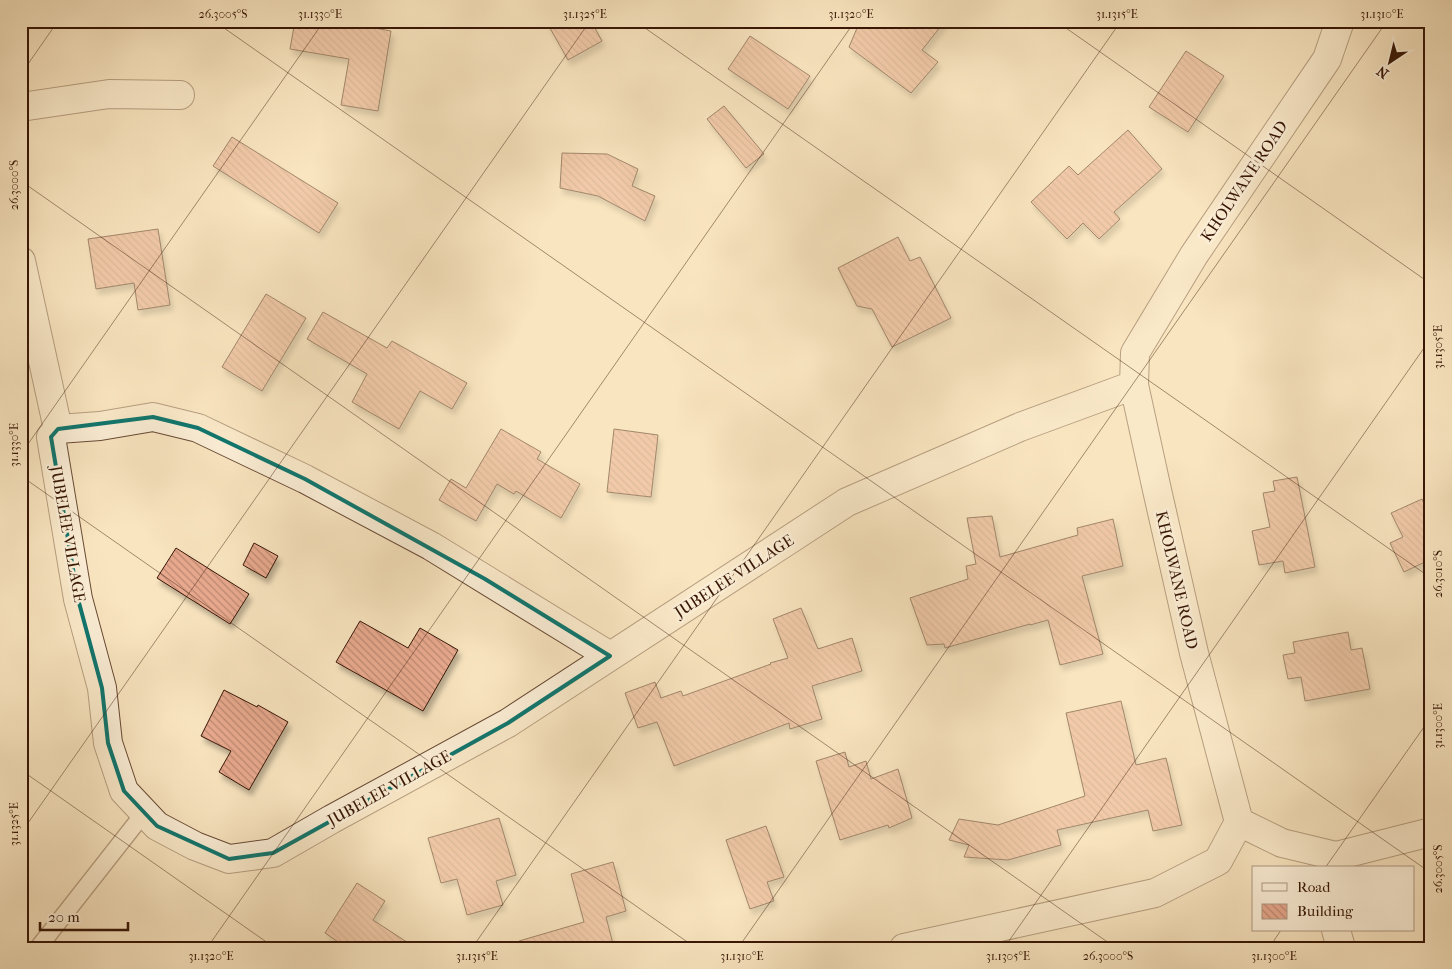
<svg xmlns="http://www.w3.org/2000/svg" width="1452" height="969" font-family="'IM FELL French Canon',serif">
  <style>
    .building { fill: url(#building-back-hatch); stroke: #371605; filter: url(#shadow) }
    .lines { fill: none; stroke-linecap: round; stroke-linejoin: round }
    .service-casing { stroke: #684a34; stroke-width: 19 }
    .minor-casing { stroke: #684a34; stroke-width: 30 }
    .service { stroke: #fbeed6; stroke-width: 16 }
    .minor { stroke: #fbeed6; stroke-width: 28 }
    .marked { fill: none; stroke: #0f766e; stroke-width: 4; stroke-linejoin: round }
    .ticks { fill: none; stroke: #371605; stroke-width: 1; stroke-opacity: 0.45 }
    .labels { text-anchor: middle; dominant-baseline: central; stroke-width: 5; stroke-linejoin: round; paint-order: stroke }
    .street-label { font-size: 16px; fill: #371605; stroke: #fbeed6 }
    .neatline { fill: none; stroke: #371605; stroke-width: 2 }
    .ticks-label { font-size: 12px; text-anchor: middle; fill: #371605 }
  </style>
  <defs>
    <pattern id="building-back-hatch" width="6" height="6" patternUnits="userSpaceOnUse" patternTransform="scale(1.25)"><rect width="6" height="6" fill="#e8a98e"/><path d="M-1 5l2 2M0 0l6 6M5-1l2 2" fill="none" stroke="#bd8972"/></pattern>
    <filter id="shadow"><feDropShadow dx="3" dy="5.5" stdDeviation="2.5" flood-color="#0004"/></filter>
  </defs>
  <rect width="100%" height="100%" fill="#f9e5c0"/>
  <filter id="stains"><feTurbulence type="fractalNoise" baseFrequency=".004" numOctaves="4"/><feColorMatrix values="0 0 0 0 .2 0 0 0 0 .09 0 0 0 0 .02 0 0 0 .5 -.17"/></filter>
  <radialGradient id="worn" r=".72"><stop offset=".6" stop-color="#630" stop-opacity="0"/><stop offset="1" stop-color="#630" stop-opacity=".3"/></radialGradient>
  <!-- building -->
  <path class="building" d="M295 21H336L391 31 378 111 341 105 349 59 290 49Z
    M546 21H591L602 41 568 60Z
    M860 21H945L922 50 938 62 911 93 849 47Z
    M750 36 810 76 788 109 728 69Z
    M1186 51 1224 76 1188 132 1149 107Z
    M724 106 764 154 746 168 707 119Z
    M1128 130 1162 169 1114 212 1120 219 1099 239 1083 223 1067 239 1031 202 1069 166 1078 175Z
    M232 137 338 203 319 233 213 166Z
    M562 153 607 154 638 169 632 186 655 196 645 221 598 196 560 188Z
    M158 229 170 305 138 310 134 283 96 289 88 239Z
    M898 237 910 261 920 257 951 318 892 347 872 309 857 306 838 268Z
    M266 294 306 318 262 391 222 367Z
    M323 312 387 348 392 341 467 383 452 409 420 391 399 429 352 402 367 374 307 339Z
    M501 429 541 452 537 459 580 484 561 518 516 491 514 494 497 484 476 521 439 500 451 479 466 488Z
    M614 429 658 435 651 497 607 492Z
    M1297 477 1315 567 1285 573 1283 561 1259 565 1252 531 1270 527 1263 493 1275 491 1273 481Z
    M1422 499 1431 518V559L1404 572 1390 543 1403 537 1391 513Z
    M992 516 1000 557 1078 535 1077 528 1113 519 1123 566 1082 576 1103 654 1060 665 1048 620 1030 625V624L945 648 944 644 927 645 910 598 968 579 966 566 976 564 967 518Z
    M254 543 278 556 266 578 243 565Z
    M176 548 249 594 230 624 157 578Z
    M801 608 818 649 852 638 862 671 812 686 822 719 790 729 789 723 674 766 657 722 638 728 625 693 655 682 661 698 681 691 683 696 771 664 770 663 788 658 773 619Z
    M360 621 408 648 420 628 458 650 423 711 336 662Z
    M1348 632 1351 650 1362 648 1370 689 1305 701 1301 677 1288 679 1283 655 1295 653 1293 642Z
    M224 690 257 707 258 705 288 722 249 790 219 772 231 751 201 736Z
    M1121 701 1136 765 1166 758 1182 825 1153 831 1148 810 1057 830 1061 845 1008 860 964 857 969 845 949 840 959 819 998 825 1085 796 1066 713Z
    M845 752 849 767 866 761 871 779 898 769 912 818 889 828 888 825 840 840 816 761Z
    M499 818 516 875 496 881 503 905 467 915 457 879 441 883 428 838Z
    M766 826 784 877 767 882 774 901 750 909 726 840Z
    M613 862 626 911 606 917 614 948H520L519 941 584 922 571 874Z
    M357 883 385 901 373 920 416 948H347L325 933Z"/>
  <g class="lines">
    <!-- service casing -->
    <g class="service-casing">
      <path id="service" d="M38 948 144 813"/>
    </g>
    <!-- minor casing -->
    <g class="minor-casing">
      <path id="minor" d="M21 107 109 94 180 95
        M21 261 58 429 51 437 78 599 102 688 108 743 124 791 157 826 195 846 229 859 273 853 332 819 508 723 847 502 1020 427 1134 385
        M58 429 100 426 153 417 198 428 305 479 431 546 610 656
        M1239 822 1282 843 1336 856 1431 832
        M1336 930 1341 948
        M904 948 1155 893 1218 861 1239 822 1194 653 1157 490 1134 385 1135 353 1194 255 1327 59 1340 21"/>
    </g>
    <!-- service -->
    <use href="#service" class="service"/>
    <!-- minor -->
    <use href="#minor" class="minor"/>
  </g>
  <!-- marked area -->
  <path d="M0 0H1452V969H0ZM153 417 198 428 305 479 485 579 610 656 508 723 273 853 229 859 157 826 124 791 108 743 102 688 78 599 51 437 58 429Z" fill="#f9e5c0" fill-opacity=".55" fill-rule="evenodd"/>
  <path class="marked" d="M153 417 198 428 305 479 485 579 610 656 508 723 273 853 229 859 157 826 124 791 108 743 102 688 78 599 51 437 58 429Z"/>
  <!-- ticks -->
  <path class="ticks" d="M214 21 1431 873M635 21 1431 578M1056 21 1431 284M21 74 58 21M21 181 1116 948M21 454 324 21M21 476 696 948M21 770 275 948M21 833 590 21M1325 868 1431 717M207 948 855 21M472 948 1121 21M738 948 1387 21M1004 948 1431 338M1269 948 1281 930"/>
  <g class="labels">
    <!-- street labels -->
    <g class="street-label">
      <text transform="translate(1244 181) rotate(-56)">KHOLWANE ROAD</text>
      <text transform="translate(68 534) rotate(80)">JUBELEE VILLAGE</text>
      <text transform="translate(734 576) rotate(-33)">JUBELEE VILLAGE</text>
      <text transform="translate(1177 580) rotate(77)">KHOLWANE ROAD</text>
      <text transform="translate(389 788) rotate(-29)">JUBELEE VILLAGE</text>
    </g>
  </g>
  <!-- margin -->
  <rect width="1452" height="969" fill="none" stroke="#f9e5c0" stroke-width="55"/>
  <!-- legend -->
  <rect x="1252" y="866" width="162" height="65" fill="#fbeed6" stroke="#ad9882"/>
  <rect x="1262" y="883" width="25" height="8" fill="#fbeed6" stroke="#ad9882"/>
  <text x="1297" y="892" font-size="15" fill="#371605">Road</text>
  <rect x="1262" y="904" width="25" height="15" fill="url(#building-back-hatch)" stroke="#ad9882"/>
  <text x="1297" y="916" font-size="15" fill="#371605">Building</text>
  <!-- north arrow -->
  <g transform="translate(1390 62) rotate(215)" stroke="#fbeed6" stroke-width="4" paint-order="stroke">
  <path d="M0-4L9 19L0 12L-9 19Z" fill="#371605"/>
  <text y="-8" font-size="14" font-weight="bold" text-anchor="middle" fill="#371605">N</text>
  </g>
  <!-- scale -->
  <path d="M40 922v8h88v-8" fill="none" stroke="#371605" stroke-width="2.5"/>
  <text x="48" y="922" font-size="15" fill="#371605" stroke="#fbeed6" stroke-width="4" paint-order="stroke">20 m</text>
  <rect x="28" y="28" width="1396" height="914" class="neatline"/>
  <g class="ticks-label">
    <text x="223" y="18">26.3005°S</text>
    <text x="320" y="18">31.1330°E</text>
    <text x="585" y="18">31.1325°E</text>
    <text x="851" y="18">31.1320°E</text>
    <text x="1117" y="18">31.1315°E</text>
    <text x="1382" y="18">31.1310°E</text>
    <text transform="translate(14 185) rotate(-90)" y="4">26.3000°S</text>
    <text transform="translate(1438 347) rotate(-90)" y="4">31.1305°E</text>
    <text transform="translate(14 445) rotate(-90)" y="4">31.1330°E</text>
    <text transform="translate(1438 574) rotate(-90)" y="4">26.3010°S</text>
    <text transform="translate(1438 726) rotate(-90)" y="4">31.1300°E</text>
    <text transform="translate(14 824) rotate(-90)" y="4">31.1325°E</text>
    <text transform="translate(1438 869) rotate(-90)" y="4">26.3005°S</text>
    <text x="211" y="960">31.1320°E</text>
    <text x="477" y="960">31.1315°E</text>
    <text x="742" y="960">31.1310°E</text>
    <text x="1008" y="960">31.1305°E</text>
    <text x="1108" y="960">26.3000°S</text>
    <text x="1274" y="960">31.1300°E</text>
  </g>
  <rect width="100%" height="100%" filter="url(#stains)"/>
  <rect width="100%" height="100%" fill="url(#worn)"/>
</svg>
